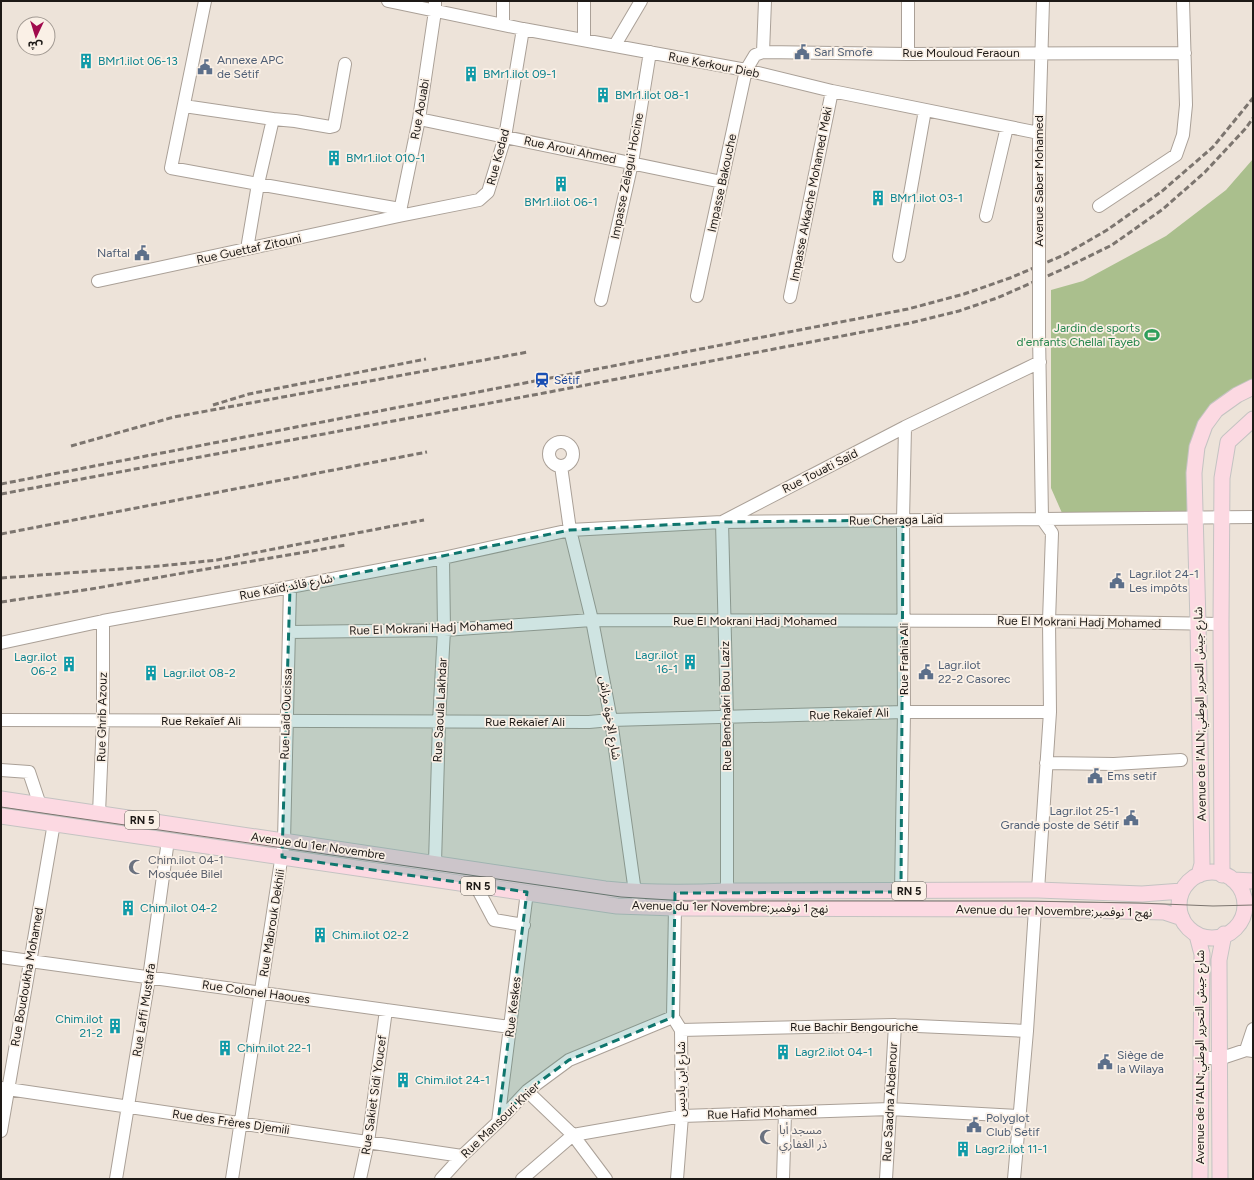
<svg xmlns="http://www.w3.org/2000/svg" width="1254" height="1180" font-family="Figtree,'Noto Sans Arabic',sans-serif">
  <style>
    .green { fill: #aabf8d }
    .lines { fill: none; stroke-linecap: round; stroke-linejoin: round }
    .minor-casing { stroke: #aaa097; stroke-width: 14 }
    .major-casing { stroke: #c4c3c2; stroke-width: 17 }
    .minor { stroke: #fff; stroke-width: 12 }
    .major { stroke: #fcd9e2; stroke-width: 15 }
    .tram { stroke: #7c756f; stroke-width: 1 }
    .rail { stroke: #7c756f; stroke-width: 3; stroke-dasharray: 6 3; stroke-linecap: butt }
    .minor-bridge-casing { stroke: #aaa097; stroke-width: 14; stroke-linecap: butt }
    .minor-bridge { stroke: #fff; stroke-width: 12 }
    .marked { fill: #0f766e; fill-opacity: 0.2; stroke: #0f766e; stroke-width: 3; stroke-dasharray: 8 5; stroke-linejoin: round }
    .labels { text-anchor: middle; dominant-baseline: central; stroke-width: 3.5; stroke-linejoin: round; paint-order: stroke }
    .shield { fill: #faf0e6; stroke: #5f5a54; stroke-width: 1 }
    .shield-label { font-size: 11px; font-weight: bold; fill: #1d1916 }
    .service-label { font-size: 12px; fill: #4e5e75; stroke: #faf0e6; text-anchor: start }
    .street-label { font-size: 12px; fill: #1d1916; stroke: #faf0e6 }
    .culture-label { font-size: 12px; fill: #0d838f; stroke: #faf0e6; text-anchor: start }
    .leisure-label { font-size: 12px; fill: #27864d; stroke: #faf0e6; text-anchor: end }
    .transit-label { font-size: 12px; fill: #164399; stroke: #faf0e6; text-anchor: start }
    .worship-label { font-size: 12px; fill: #5b616d; stroke: #faf0e6; text-anchor: start }
  </style>
  <rect width="100%" height="100%" fill="#ede3d9"/>
  <!-- green -->
  <path class="green" d="M1253 159V380L1219 398 1202 420 1189 512 1062 513 1051 488V290L1083 281 1166 236 1226 190Z"/>
  <g class="lines">
    <!-- minor casing -->
    <g class="minor-casing">
      <path id="minor" d="M205 1 171 168 258 184 400 209
        M388 1 523 29 746 70 832 91 1039 133
        M503 1V24
        M584 1V40
        M908 1V54
        M615 45 641 1
        M763 52 765 1
        M184 106 273 119 258 184 247 249
        M273 119 295 121 330 127 334 126 345 64
        M419 119 722 182
        M1099 206 1176 155 1183 135 1186 105 1183 1
        M399 216 419 119 435 11V1
        M986 216 1007 127
        M1039 242V133L1043 1
        M899 256 925 110
        M98 281 399 216 479 200 488 192 505 137 523 29
        M697 296 746 70 755 55 763 52 908 54 1185 53
        M790 297 832 91
        M601 300 632 163 650 52
        M549 454a12 12 0 1 1 24 0a12 12 0 1 1-24 0Z
        M561 466 570 530 592 620 611 720 635 892 639 899
        M289 632 444 630 592 620 1049 621 1221 624
        M1 643 103 621 290 587 443 558 570 530 722 522 1253 517
        M1 720 589 722 611 720 904 712H1050
        M1046 763 1114 764 1181 760
        M1 770 29 772 40 805
        M99 813 103 721V621
        M435 863 439 722 444 630 443 558
        M476 886 494 920 524 925
        M1038 890 1050 712 1049 621 1052 533 1042 519 1039 333
        M727 891V718L722 522 905 427 1040 362
        M901 892 904 712 903 520 905 427
        M675 908 673 1017 681 1030 682 1116 677 1179
        M1 957 510 1027
        M681 1030 895 1025 1027 1031
        M1246 1050 1253 1029
        M1201 1057 1219 1059 1246 1050 1253 1051
        M1 1088 462 1156
        M527 1091 573 1135 606 1179
        M498 1122 527 892
        M1 1131 54 823
        M116 1179 149 978 168 840
        M232 1179 284 841 290 587
        M360 1179 368 1142 386 1010
        M441 1179 462 1156 498 1122 527 1091 569 1060 673 1017
        M522 1179 573 1135 682 1116 890 1109 1020 1116
        M783 1179 785 1112
        M886 1179 895 1025
        M1014 1179 1027 1031 1035 909"/>
    </g>
    <!-- major casing -->
    <g class="major-casing">
      <path id="major" d="M1 799 605 889C646 893 686 893 727 891L1038 890 1142 894 1182 891
        M1 816 617 906 675 908 1035 909 1164 912 1182 918
        M1179 905a33 33 0 1 1 66 0a33 33 0 1 1-66 0Z
        M1199 875 1202 864 1198 624 1194 473 1197 447 1205 425 1216 410 1237 395 1253 387
        M1222 875 1221 624 1222 478 1228 442 1253 419
        M1233 880 1253 881
        M1197 935 1202 954 1200 1179
        M1220 1179 1219 960 1224 934"/>
    </g>
    <!-- minor -->
    <use href="#minor" class="minor"/>
    <!-- major -->
    <use href="#major" class="major"/>
    <!-- tram -->
    <path class="tram" d="M1 807 621 897 686 901H1020L1139 903 1213 906 1253 905"/>
    <!-- rail -->
    <path class="rail" d="M213 405 249 394 426 359
      M71 446 174 417 528 352
      M1 484 908 309 964 294 1010 278 1064 255 1107 230 1161 192 1213 147 1253 98
      M1 494 544 393 910 323 959 311 997 298 1061 270 1112 245 1163 209 1205 172 1246 128 1253 118
      M1 534 427 452
      M1 578 160 566 217 560 424 520
      M1 602 91 589 346 545"/>
    <!-- minor-bridge casing -->
    <g class="minor-bridge-casing">
      <path id="minor-bridge" d="M1039 333V242"/>
    </g>
    <!-- minor-bridge -->
    <use href="#minor-bridge" class="minor-bridge"/>
  </g>
  <!-- marked area -->
  <path class="marked" d="M903 520 901 892 675 893 673 1017 569 1060 527 1091 498 1122 527 892 282 857 290 587 570 530 722 522Z"/>
  <!-- icons -->
  <defs>
    <g id="civic-bare" transform="scale(1.2)"><path d="M-.6-6.5H3V-4.5H.6V-3L4-1V1h2V6H-6V1h2V-1L-.6-3ZM-1.2 2.5V6h2.4V2.5Z" fill="#5c6f8a" stroke="#faf0e6" stroke-width="2.5" paint-order="stroke"/></g>
    <g id="building-bare" transform="scale(1.2)"><path d="M-4-6H4V6H1V3H-1V6H-4ZM-2.5-4.3h1.7v1.8h-1.7ZM.8-4.3h1.7v1.8H.8ZM-2.5-1h1.7V.8h-1.7ZM.8-1h1.7V.8H.8Z" fill="#0f9aa8" stroke="#faf0e6" stroke-width="2.5" paint-order="stroke"/></g>
    <g id="stadium-bare" transform="scale(1.2)"><path d="M0-5a6.5 5 0 1 0 0 10a6.5 5 0 1 0 0-10ZM-3.5-1.8h7v3.6h-7Z" fill="#2e9e5b" stroke="#faf0e6" stroke-width="2.5" paint-order="stroke"/></g>
    <g id="station-bare" transform="scale(1.2)"><path d="M-3-6H3Q5-6 5-4V2Q5 4 3 4L4.5 6H3L1.5 4h-3L-3 6H-4.5L-3 4Q-5 4-5 2V-4Q-5-6-3-6ZM-3.5-4v3h7v-3ZM-3.5 1v1.5H-2V1ZM2 1v1.5H3.5V1Z" fill="#1a4fb4" stroke="#faf0e6" stroke-width="2.5" paint-order="stroke"/></g>
    <g id="mosque-bare" transform="scale(1.2)"><path d="M3.5-4.9A6 6 0 1 0 3.5 4.9A5 5 0 1 1 3.5-4.9Z" fill="#6b7280" stroke="#faf0e6" stroke-width="2.5" paint-order="stroke"/></g>
  </defs>
  <g fill-rule="evenodd">
    <use href="#civic-bare" x="802" y="52"/>
    <use href="#building-bare" x="86" y="61"/>
    <use href="#civic-bare" x="205" y="67"/>
    <use href="#building-bare" x="471" y="74"/>
    <use href="#building-bare" x="603" y="95"/>
    <use href="#building-bare" x="334" y="158"/>
    <use href="#building-bare" x="561" y="184"/>
    <use href="#building-bare" x="878" y="198"/>
    <use href="#civic-bare" x="142" y="253"/>
    <use href="#stadium-bare" x="1152" y="335"/>
    <use href="#station-bare" x="542" y="380"/>
    <use href="#civic-bare" x="1117" y="581"/>
    <use href="#building-bare" x="690" y="662"/>
    <use href="#building-bare" x="69" y="664"/>
    <use href="#civic-bare" x="926" y="672"/>
    <use href="#building-bare" x="151" y="673"/>
    <use href="#civic-bare" x="1095" y="776"/>
    <use href="#civic-bare" x="1131" y="818"/>
    <use href="#mosque-bare" x="136" y="867"/>
    <use href="#building-bare" x="128" y="908"/>
    <use href="#building-bare" x="320" y="935"/>
    <use href="#building-bare" x="115" y="1026"/>
    <use href="#building-bare" x="225" y="1048"/>
    <use href="#building-bare" x="783" y="1052"/>
    <use href="#civic-bare" x="1105" y="1062"/>
    <use href="#building-bare" x="403" y="1080"/>
    <use href="#civic-bare" x="974" y="1125"/>
    <use href="#mosque-bare" x="767" y="1137"/>
    <use href="#building-bare" x="963" y="1149"/>
  </g>
  <g class="labels">
    <!-- shield labels -->
    <g class="shield">
      <rect x="125" y="811" width="34" height="18" rx="3"/>
      <rect x="461" y="877" width="34" height="18" rx="3"/>
      <rect x="892" y="882" width="34" height="18" rx="3"/>
    </g>
    <g class="shield-label">
      <text x="142" y="820">RN 5</text>
      <text x="478" y="886">RN 5</text>
      <text x="909" y="891">RN 5</text>
    </g>
    <!-- service labels -->
    <g class="service-label">
      <text x="814" y="52">Sarl Smofe</text>
      <text x="217" y="60">Annexe APC<tspan x="217" dy="14">de Sétif</tspan></text>
      <text x="130" y="253" text-anchor="end">Naftal</text>
      <text x="1129" y="574">Lagr.ilot 24-1<tspan x="1129" dy="14">Les impôts</tspan></text>
      <text x="938" y="665">Lagr.ilot<tspan x="938" dy="14">22-2 Casorec</tspan></text>
      <text x="1107" y="776">Ems setif</text>
      <text x="1119" y="811" text-anchor="end">Lagr.ilot 25-1<tspan x="1119" dy="14">Grande poste de Sétif</tspan></text>
      <text x="1117" y="1055">Siège de<tspan x="1117" dy="14">la Wilaya</tspan></text>
      <text x="986" y="1118">Polyglot<tspan x="986" dy="14">Club Setif</tspan></text>
    </g>
    <!-- street labels -->
    <g class="street-label">
      <text x="961" y="53">Rue Mouloud Feraoun</text>
      <text transform="translate(714 65) rotate(11)">Rue Kerkour Dieb</text>
      <text transform="translate(420 109) rotate(-80)">Rue Aouabi</text>
      <text transform="translate(570 150) rotate(12)">Rue Aroui Ahmed</text>
      <text transform="translate(498 157) rotate(-75)">Rue Kedad</text>
      <text transform="translate(627 176) rotate(-79)">Impasse Zelagui Hocine</text>
      <text transform="translate(1039 181) rotate(-90)">Avenue Saber Mohamed</text>
      <text transform="translate(722 183) rotate(-78)">Impasse Bakouche</text>
      <text transform="translate(811 194) rotate(-79)">Impasse Akkache Mohamed Meki</text>
      <text transform="translate(249 249) rotate(-12)">Rue Guettaf Zitouni</text>
      <text transform="translate(820 471) rotate(-27)">Rue Touati Saïd</text>
      <text transform="translate(896 520) rotate(-1)">Rue Cheraga Laïd</text>
      <text transform="translate(286 587) rotate(-11)">Rue Kaïd;شارع قائد</text>
      <text x="755" y="621">Rue El Mokrani Hadj Mohamed</text>
      <text transform="translate(1079 622) rotate(1)">Rue El Mokrani Hadj Mohamed</text>
      <text transform="translate(431 628) rotate(-2)">Rue El Mokrani Hadj Mohamed</text>
      <text transform="translate(904 659) rotate(-90)">Rue Frahia Ali</text>
      <text transform="translate(726 706) rotate(-91)">Rue Benchakri Bou Laziz</text>
      <text transform="translate(440 710) rotate(-87)">Rue Saoula Lakhdar</text>
      <text transform="translate(286 714) rotate(-88)">Rue Laïd Oucissa</text>
      <text transform="translate(849 714) rotate(-2)">Rue Rekaïef Ali</text>
      <text transform="translate(1200 714) rotate(-91)">Avenue de l'ALN;شارع جيش التحرير الوطني</text>
      <text transform="translate(102 717) rotate(-89)">Rue Ghrib Azouz</text>
      <text transform="translate(610 718) rotate(81)">شارع الإخوة مزاش</text>
      <text x="201" y="721">Rue Rekaïef Ali</text>
      <text x="525" y="722">Rue Rekaïef Ali</text>
      <text transform="translate(318 846) rotate(8)">Avenue du 1er Novembre</text>
      <text transform="translate(730 907) rotate(1)">Avenue du 1er Novembre;نهج 1 نوفمبر</text>
      <text transform="translate(1054 911) rotate(1)">Avenue du 1er Novembre;نهج 1 نوفمبر</text>
      <text transform="translate(272 923) rotate(-81)">Rue Mabrouk Dekhili</text>
      <text transform="translate(27 977) rotate(-80)">Rue Boudoukha Mohamed</text>
      <text transform="translate(256 992) rotate(8)">Rue Colonel Haoues</text>
      <text transform="translate(513 1007) rotate(-83)">Rue Keskes</text>
      <text transform="translate(144 1010) rotate(-81)">Rue Laffi Mustafa</text>
      <text x="854" y="1027">Rue Bachir Bengouriche</text>
      <text transform="translate(1200 1057) rotate(-90)">Avenue de l'ALN;شارع جيش التحرير الوطني</text>
      <text transform="translate(681 1079) rotate(-90)">شارع ابن باديس</text>
      <text transform="translate(374 1095) rotate(-82)">Rue Sakiet Sidi Youcef</text>
      <text transform="translate(890 1102) rotate(-87)">Rue Saadna Abdenour</text>
      <text transform="translate(762 1113) rotate(-2)">Rue Hafid Mohamed</text>
      <text transform="translate(500 1120) rotate(-44)">Rue Mansouri Khier</text>
      <text transform="translate(231 1122) rotate(8)">Rue des Frères Djemili</text>
    </g>
    <!-- culture labels -->
    <g class="culture-label">
      <text x="98" y="61">BMr1.ilot 06-13</text>
      <text x="483" y="74">BMr1.ilot 09-1</text>
      <text x="615" y="95">BMr1.ilot 08-1</text>
      <text x="346" y="158">BMr1.ilot 010-1</text>
      <text x="890" y="198">BMr1.ilot 03-1</text>
      <text x="561" y="202" text-anchor="middle">BMr1.ilot 06-1</text>
      <text x="678" y="655" text-anchor="end">Lagr.ilot<tspan x="678" dy="14">16-1</tspan></text>
      <text x="57" y="657" text-anchor="end">Lagr.ilot<tspan x="57" dy="14">06-2</tspan></text>
      <text x="163" y="673">Lagr.ilot 08-2</text>
      <text x="140" y="908">Chim.ilot 04-2</text>
      <text x="332" y="935">Chim.ilot 02-2</text>
      <text x="103" y="1019" text-anchor="end">Chim.ilot<tspan x="103" dy="14">21-2</tspan></text>
      <text x="237" y="1048">Chim.ilot 22-1</text>
      <text x="795" y="1052">Lagr2.ilot 04-1</text>
      <text x="415" y="1080">Chim.ilot 24-1</text>
      <text x="975" y="1149">Lagr2.ilot 11-1</text>
    </g>
    <!-- leisure labels -->
    <g class="leisure-label">
      <text x="1140" y="328">Jardin de sports<tspan x="1140" dy="14">d'enfants Chellal Tayeb</tspan></text>
    </g>
    <!-- transit labels -->
    <g class="transit-label">
      <text x="554" y="380">Sétif</text>
    </g>
    <!-- worship labels -->
    <g class="worship-label">
      <text x="148" y="860">Chim.ilot 04-1<tspan x="148" dy="14">Mosquée Bilel</tspan></text>
      <text x="779" y="1130">مسجد أبا<tspan x="779" dy="14">ذر الغفاري</tspan></text>
    </g>
  </g>
  <!-- border -->
  <rect width="1254" height="1180" fill="none" stroke="#1d1916" stroke-width="4"/>
  <!-- north arrow -->
  <g transform="translate(36 36) rotate(184)"><circle r="19" fill="#faf0e6" stroke="#a29a93"/>
  <path d="M0-3L7 15L0 10L-7 15Z" fill="#a10a4d"/>
  <text y="-6" font-size="11" font-weight="bold" text-anchor="middle" fill="#1d1916">ش</text>
  </g>
</svg>
